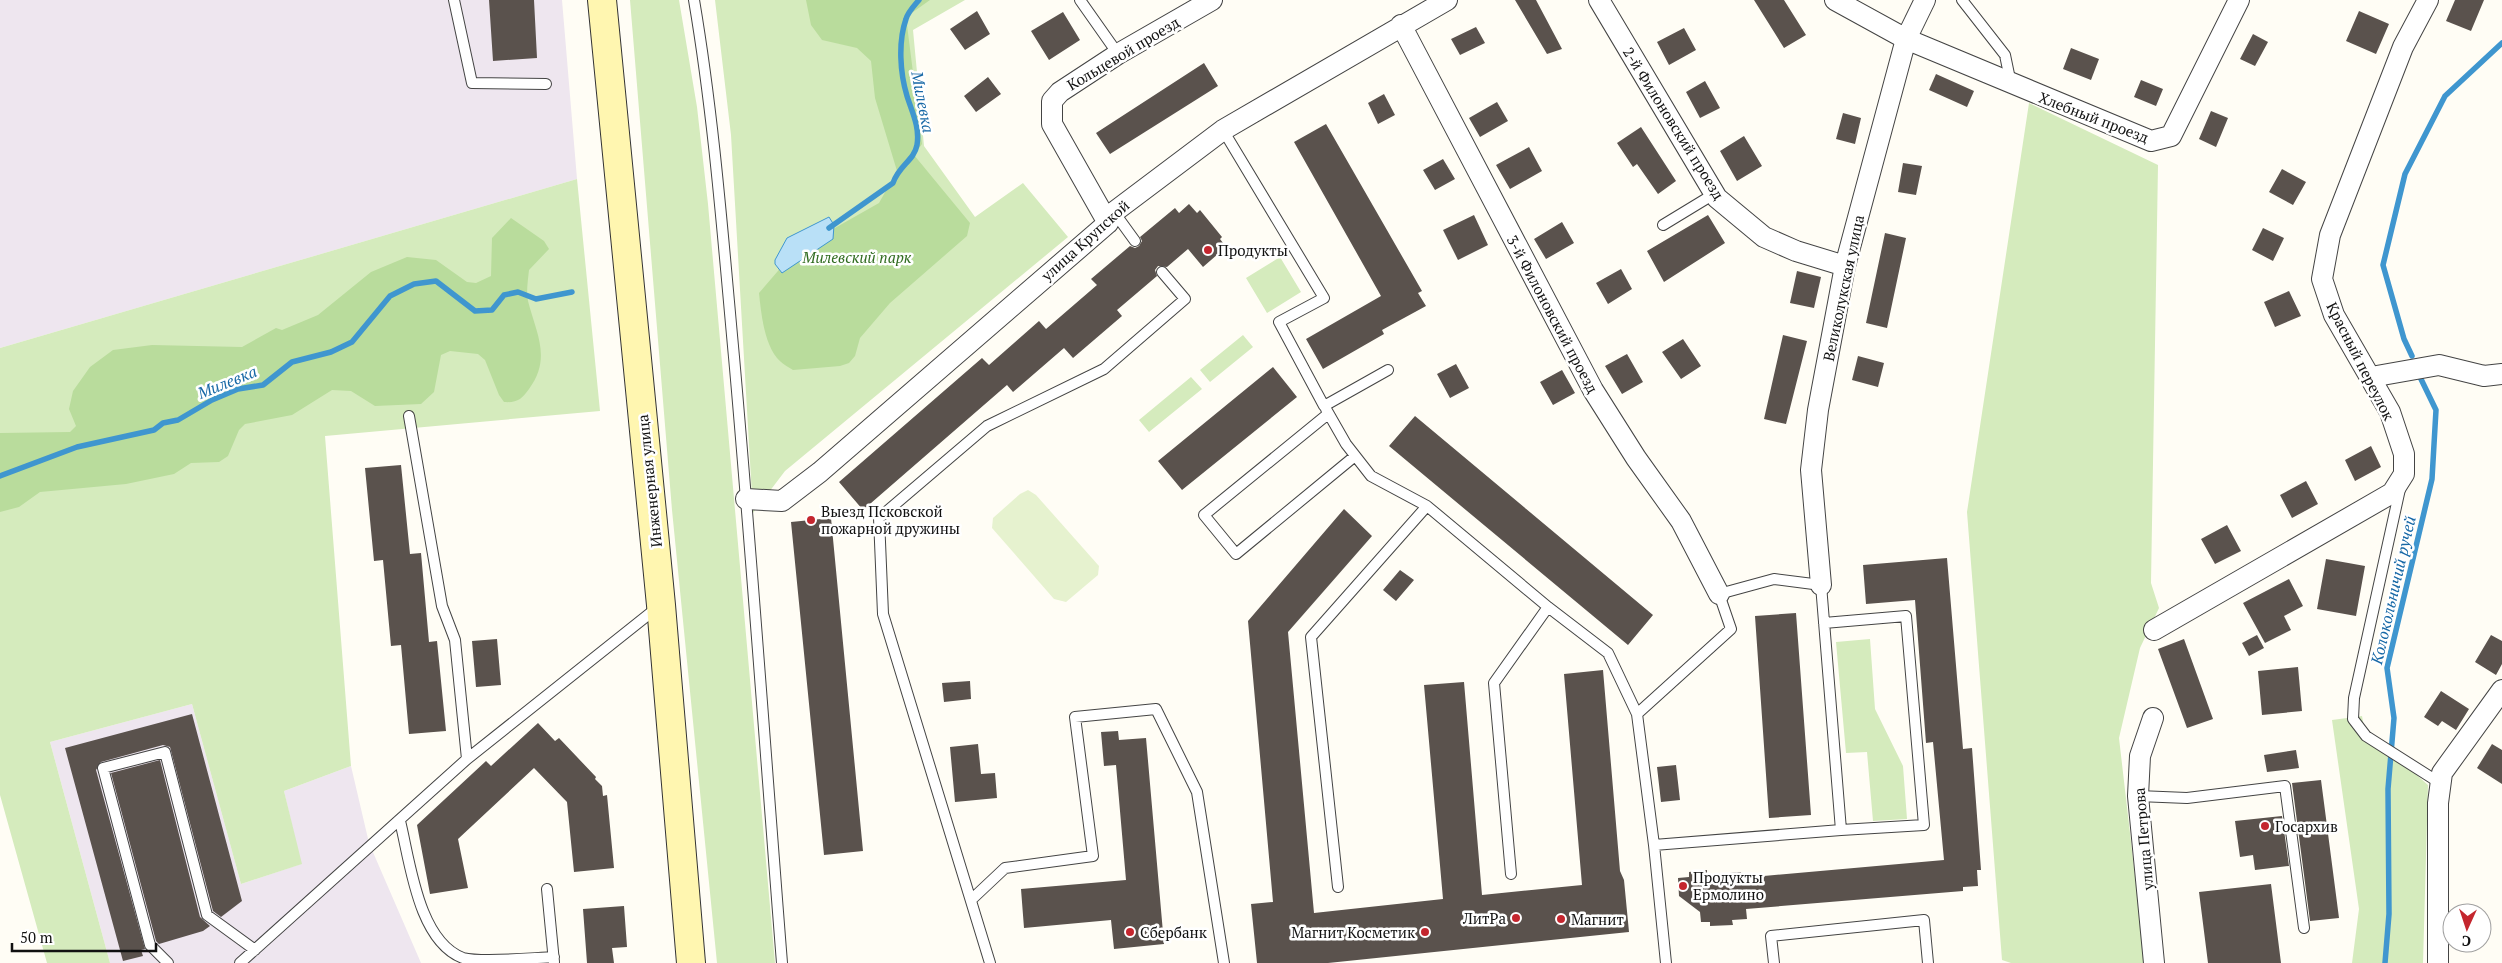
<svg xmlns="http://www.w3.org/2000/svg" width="2502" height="963" font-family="'PT Serif',serif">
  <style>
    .industrial { fill: #eee6ef }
    .green { fill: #d5ebbd }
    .forest { fill: #b9dc9c }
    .pitch { fill: #e6f2cf }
    .water { fill: #b9e0f7; stroke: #3f96cf }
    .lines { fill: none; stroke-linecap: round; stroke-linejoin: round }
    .stream { stroke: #3f96cf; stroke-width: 5.5 }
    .building { fill: #5a524d }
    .service-casing { stroke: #444; stroke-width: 12 }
    .minor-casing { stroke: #444; stroke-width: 22 }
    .secondary-casing { stroke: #333; stroke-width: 30 }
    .service { stroke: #fff; stroke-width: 10 }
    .minor { stroke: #fff; stroke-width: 20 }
    .secondary { stroke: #fff6b0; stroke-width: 28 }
    .poi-dot { fill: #c4262e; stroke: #fff; stroke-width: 2 }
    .labels { text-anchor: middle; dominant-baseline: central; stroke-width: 5; stroke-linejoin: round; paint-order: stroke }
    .street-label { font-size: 15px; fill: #111; stroke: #fff }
    .poi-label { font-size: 15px; fill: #111; stroke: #fff; text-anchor: start }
    .park-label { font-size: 15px; font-style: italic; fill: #2f6b1f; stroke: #fff }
    .water-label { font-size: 16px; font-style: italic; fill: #1768a6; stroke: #fff }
  </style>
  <rect width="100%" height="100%" fill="#fffdf5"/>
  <!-- industrial -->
  <path class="industrial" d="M0 0H562L577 179 0 348Z
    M192 704 241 884 301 864 284 791 351 766 369 843 421 963H110L50 742Z"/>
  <!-- green -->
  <path class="green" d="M630 0H679L697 107 708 204 775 963H717L672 510Z
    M715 0H965L913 30 924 146 975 217 1023 183 1068 237 785 471 753 513 731 135Z
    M2029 103 2158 165 2151 583 2159 608 2140 648 2119 738 2145 963H2011L2002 960 1967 512Z
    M577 179 600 411 325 436 351 766 284 791 302 864 241 884 192 704 50 742 110 963H47L0 795V348Z
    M1280 257 1301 292 1267 313 1246 278Z
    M1243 335 1253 347 1210 382 1200 370Z
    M1191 377 1202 389 1149 432 1139 420Z
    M1870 639 1875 709 1903 766 1907 819 1873 821 1867 752 1846 753 1836 642Z
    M2362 716 2364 727 2368 732 2428 785 2423 963H2352L2359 909 2332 720Z"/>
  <!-- forest -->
  <path class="forest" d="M806 0H930L906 17 922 144 914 155 970 223 967 236 890 303 860 338 855 356 849 363 840 366 793 370C788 367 781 363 777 358 764 342 761 313 759 293L796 250 879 203 897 171 875 98 871 61 857 48 822 40 811 25Z
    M511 218 544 241 549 249 529 270C528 280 526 292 528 301 536 333 552 358 529 389 522 399 517 403 504 402L499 395 485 360 478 354 450 351 441 355 434 392 421 404 375 406 351 391 332 390 292 415 245 424 239 430 228 456 219 462 191 463 174 474 126 484 40 492 19 507 0 512V433L70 432 76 426 69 409 73 391 90 367 113 350 152 345 242 347 276 328 282 330 318 315 371 272 407 257 436 260 467 282 476 283 491 276 492 238Z"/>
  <!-- pitch -->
  <path class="pitch" d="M1028 490 1036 495 1099 566 1098 575 1066 602 1054 599 992 528 993 518 1020 494Z"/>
  <!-- water -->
  <path class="water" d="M829 217 834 225 833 239 782 273 775 264V260L787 238Z"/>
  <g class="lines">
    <!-- stream -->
    <path class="stream" d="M829 228 893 183C899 165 914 161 917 145 920 127 912 112 907 96 900 73 898 42 906 19 908 12 914 6 919 0
      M2412 356 2404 339 2383 265 2405 174 2445 96 2502 43
      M0 476 77 447 154 430 163 423 178 420 212 400 238 389 263 385 292 362 331 352 352 342 390 296 414 284 436 281 475 311 492 310 504 295 518 292 536 299 572 292
      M2385 963 2389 914 2388 789 2394 718 2387 668 2432 479 2436 410 2420 377"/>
  </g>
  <!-- building -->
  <path class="building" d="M489 0H534L537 58 493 61Z
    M1515 0H1536L1562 49 1547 54Z
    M1754 0H1784L1806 35 1784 48Z
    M2455 0H2484L2471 31 2446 21Z
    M977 11 990 34 965 50 950 29Z
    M2359 11 2389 24 2376 54 2346 41Z
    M1063 12 1080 40 1049 60 1031 31Z
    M1476 27 1485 43 1460 55 1451 39Z
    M1684 28 1696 50 1669 65 1657 42Z
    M2253 34 2268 42 2255 66 2240 59Z
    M2071 48 2099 59 2091 80 2063 69Z
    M1204 63 1218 86 1110 154 1096 133Z
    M1936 74 1974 91 1967 107 1929 90Z
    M988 77 1001 94 976 112 964 96Z
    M2141 80 2163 89 2156 106 2134 97Z
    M1705 81 1720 108 1700 118 1686 92Z
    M1384 94 1395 115 1378 124 1368 103Z
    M1497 102 1508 121 1480 137 1469 118Z
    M2211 111 2228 118 2216 147 2199 139Z
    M1843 113 1861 118 1855 144 1836 139Z
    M1326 124 1422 291 1418 293 1426 306 1382 330 1384 334 1323 369 1306 339 1381 296 1294 142Z
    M1641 127 1676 181 1658 194 1637 164 1633 167 1617 143Z
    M1744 136 1762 166 1737 181 1720 151Z
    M1529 147 1542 171 1510 189 1496 165Z
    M1443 159 1455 179 1435 190 1423 170Z
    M1903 163 1922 166 1916 195 1898 192Z
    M2282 169 2306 182 2293 205 2269 192Z
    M1189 204 1197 213 1200 210 1222 237 1220 239 1226 247 1203 267 1188 249 1167 267 1158 266 1155 270 1157 276 1117 310 1122 316 1073 358 1064 348 1013 392 1007 385 863 510 839 482 982 358 989 365 1039 321 1046 329 1097 285 1091 279 1130 246 1135 248 1139 246 1142 241 1140 237 1175 208 1179 213Z
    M1474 215 1488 245 1458 260 1443 230Z
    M1708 215 1725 243 1664 282 1647 251Z
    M1562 222 1574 243 1546 259 1534 239Z
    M2263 228 2284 238 2273 261 2252 250Z
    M1885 233 1906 238 1887 328 1866 323Z
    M1621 269 1632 289 1608 304 1596 283Z
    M1797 271 1821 277 1814 308 1790 303Z
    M2289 291 2301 316 2275 327 2264 302Z
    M1783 335 1807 341 1786 424 1764 419Z
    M1683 339 1701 366 1681 379 1662 352Z
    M1627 354 1643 382 1622 394 1605 366Z
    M1858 356 1884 363 1878 387 1852 380Z
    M1456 364 1469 388 1450 398 1437 374Z
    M1273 367 1297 397 1182 490 1158 461Z
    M1562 370 1575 393 1553 405 1540 382Z
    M1415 416 1653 615 1628 645 1389 446Z
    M2371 446 2381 467 2355 481 2345 460Z
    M401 465 410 554 421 553 429 642 437 641 446 731 409 734 401 645 391 646 383 560 374 561 365 468Z
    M2306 481 2318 504 2292 518 2280 495Z
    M1344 509 1372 536 1288 632 1314 913 1443 899 1424 685 1464 682 1482 895 1582 885 1564 674 1603 670 1620 871 1624 880 1629 932 1328 963H1257L1251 904 1273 902 1248 621Z
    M831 518 863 851 824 855 791 522Z
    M2227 525 2241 551 2215 564 2201 539Z
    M1947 558 1963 749 1972 748 1981 870H1977L1978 886 1963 887V891L1746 909 1747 919 1732 920 1733 925 1710 926V922H1701L1700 912 1679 896 1678 878 1689 877V872L1707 870V875L1741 872 1742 878 1944 860 1933 742 1926 743 1915 600 1866 604 1863 565Z
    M2326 559 2365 566 2356 616 2317 609Z
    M1400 570 1414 580 1396 601 1383 590Z
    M2289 579 2303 606 2284 616 2291 630 2265 643 2243 603Z
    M1796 613 1811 815 1769 818 1755 616Z
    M2257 635 2264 648 2249 656 2242 643Z
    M2491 635 2502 641V664L2496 675 2475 662Z
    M497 639 501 685 476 687 472 641Z
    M2184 639 2213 719 2187 728 2158 649Z
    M2298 667 2302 711 2262 715 2258 671Z
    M970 681 971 699 944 702 942 683Z
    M2441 691 2469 709 2456 730 2442 721 2438 726 2424 717Z
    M192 714 242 901 221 917 213 911 170 747 163 745 101 762 96 770 145 949 141 950 143 956 123 961 65 748Z
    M538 723 555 741 559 738 596 777 595 779 602 786 603 796 607 795 614 868 574 872 567 802 534 768 458 839 468 888 430 894 417 825 486 761 491 766Z
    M1118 731 1119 740 1146 738 1164 944 1114 949 1111 920 1024 928 1021 889 1126 880 1116 765 1104 766 1101 732Z
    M978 744 981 774 995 773 997 798 955 802 950 747Z
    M2492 744 2502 750V784L2477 768Z
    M2296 750 2299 768 2267 772 2264 755Z
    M160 760 200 917 210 926 203 931 159 944 156 941 111 773Z
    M1676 765 1680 800 1661 802 1657 767Z
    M2321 780 2339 918 2310 921 2292 783Z
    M2282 816 2289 866 2255 870 2253 855 2240 857 2235 821Z
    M2271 884 2281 963H2208L2199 892Z
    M624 906 627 947 612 948 614 963H587L583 909Z"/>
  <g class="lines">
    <!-- service casing -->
    <g class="service-casing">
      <path id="service" d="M454 0 472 83 546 84
        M694 0C714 118 723 238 734 357 752 559 766 761 782 963
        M1080 0 1118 54
        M1962 0 2005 55 2011 84
        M1223 130 1324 298 1279 322 1324 406 1388 370
        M1114 212 1135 241
        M1663 225 1714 194
        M1326 409 1346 444 1371 476 1427 506
        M1328 414 1204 515 1236 554 1355 456
        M409 416 442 606 455 640 467 759
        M2400 489 2354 698 2353 719 2366 736 2440 783
        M1637 714 1731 629 1719 594 1774 579 1821 585 1841 830 1924 825 1906 616 1824 623
        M2138 796 2187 798 2285 786 2304 928
        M400 821C410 861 418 941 463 958 483 963 531 958 554 957
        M1654 845 1841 830
        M1511 874 1494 683 1548 607
        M1338 887 1311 637 1427 506 1548 607 1608 653 1637 714 1654 845 1666 963
        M547 889 554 962
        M971 900 1005 868 1093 856 1075 717 1156 709 1197 792 1224 963
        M168 963 150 945 103 768 165 752 207 915 255 950
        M240 963 467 759 658 607
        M990 963 883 614 879 518 987 426 1104 369 1185 299 1162 272
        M1774 963 1771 936 1924 920 1928 963"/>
    </g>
    <!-- minor casing -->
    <g class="minor-casing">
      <path id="minor" d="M1599 0 1717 198 1764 237 1796 251 1845 266
        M1835 0 1906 39 2151 141 2171 136 2239 0
        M1401 25 1593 390 1636 458 1681 521 1719 594
        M1108 223 1052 124V101L1060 92 1118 54 1212 0
        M2371 377 2439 365 2484 376 2502 374
        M746 499 782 501 820 472 1108 223 1114 212 1223 130 1447 0
        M1821 585 1811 470 1818 410 1845 266 1906 39 1925 0
        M2154 630 2392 493 2404 474V454L2390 412 2334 315 2322 279 2330 235 2403 47 2428 0
        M2153 718 2140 756 2138 796 2154 963
        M2438 963V803L2442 773 2502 690"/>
    </g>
    <!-- secondary casing -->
    <g class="secondary-casing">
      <path id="secondary" d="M602 0 661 605 691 963"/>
    </g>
    <!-- service -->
    <use href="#service" class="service"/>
    <!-- minor -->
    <use href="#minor" class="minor"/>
    <!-- secondary -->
    <use href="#secondary" class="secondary"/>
  </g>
  <!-- markers -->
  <g class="poi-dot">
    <circle cx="1208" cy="250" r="5"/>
    <circle cx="811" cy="520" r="5"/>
    <circle cx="2265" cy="826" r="5"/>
    <circle cx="1683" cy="886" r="5"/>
    <circle cx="1516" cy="918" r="5"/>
    <circle cx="1561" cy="919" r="5"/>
    <circle cx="1130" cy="932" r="5"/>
    <circle cx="1425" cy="932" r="5"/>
  </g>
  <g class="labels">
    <!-- street labels -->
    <g class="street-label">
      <text transform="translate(1123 53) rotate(-31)">Кольцевой проезд</text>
      <text transform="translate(2094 117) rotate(21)">Хлебный проезд</text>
      <text transform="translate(1674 123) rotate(58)">2-й Филоновский проезд</text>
      <text transform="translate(1085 240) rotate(-42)">улица Крупской</text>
      <text transform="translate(1843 288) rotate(-78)">Великолукская улица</text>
      <text transform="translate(1553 314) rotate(62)">3-й Филоновский проезд</text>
      <text transform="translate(2361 361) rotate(63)">Красный переулок</text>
      <text transform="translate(649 481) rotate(-96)">Инженерная улица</text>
      <text transform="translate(2143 839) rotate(-95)">улица Петрова</text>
    </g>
    <!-- poi labels -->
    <g class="poi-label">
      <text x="1218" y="250">Продукты</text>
      <text x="821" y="511">Выезд Псковской<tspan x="821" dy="17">пожарной дружины</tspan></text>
      <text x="2275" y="826">Госархив</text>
      <text x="1693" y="877">Продукты<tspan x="1693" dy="17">Ермолино</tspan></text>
      <text x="1506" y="918" text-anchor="end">ЛитРа</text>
      <text x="1571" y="919">Магнит</text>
      <text x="1140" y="932">Сбербанк</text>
      <text x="1415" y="932" text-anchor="end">Магнит Косметик</text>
    </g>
    <!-- park labels -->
    <g class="park-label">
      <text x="857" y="257">Милевский парк</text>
    </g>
    <!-- water labels -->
    <g class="water-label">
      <text transform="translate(923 102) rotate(79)">Милевка</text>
      <text transform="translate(227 382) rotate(-22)">Милевка</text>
      <text transform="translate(2393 590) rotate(-77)">Колокольничий ручей</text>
    </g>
  </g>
  <!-- north arrow -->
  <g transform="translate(2467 928) rotate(183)"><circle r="24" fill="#ffffff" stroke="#a0a0a0"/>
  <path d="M0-4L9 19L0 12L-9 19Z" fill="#c4262e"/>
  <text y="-8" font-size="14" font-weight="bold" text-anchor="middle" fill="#111111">С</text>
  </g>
  <!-- scale -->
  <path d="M12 943v8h144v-8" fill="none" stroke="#111111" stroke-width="2.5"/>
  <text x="20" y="943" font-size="15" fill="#111111" stroke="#ffffff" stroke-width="4" paint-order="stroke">50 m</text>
</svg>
